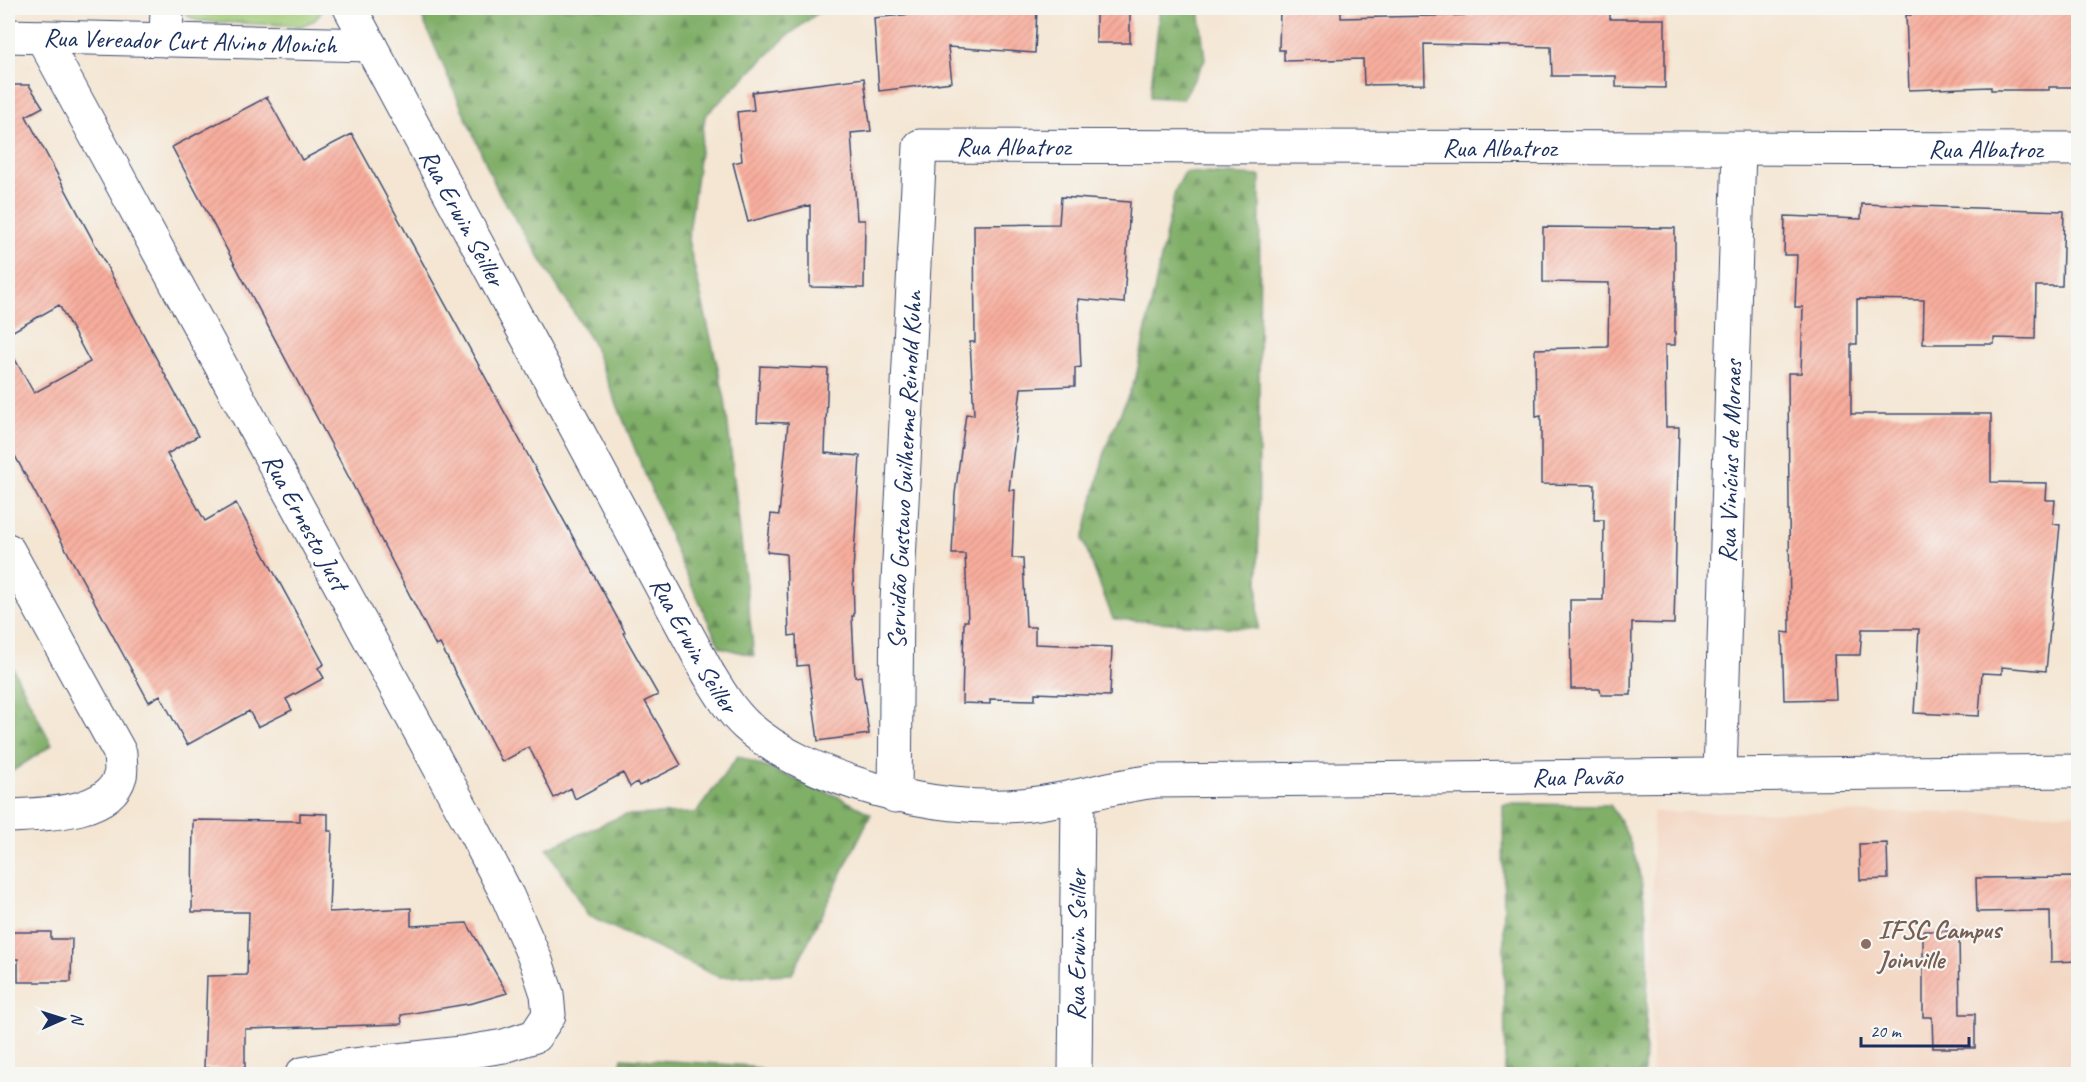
<svg xmlns="http://www.w3.org/2000/svg" width="2086" height="1082" font-family="Caveat,sans-serif">
  <style>
    .built { fill: #f3d4bf }
    .forest { fill: url(#forest-firs); stroke: #4e6f63; stroke-width: 1.5 }
    .park { fill: url(#park-tufts); stroke: #5e7d6b; stroke-width: 1.5 }
    .building { fill: url(#building-hatch) }
    .lines { fill: none; stroke-linecap: round; stroke-linejoin: round }
    .minor-casing { stroke: #3c4a70; stroke-width: 35 }
    .minor { stroke: #fff; stroke-width: 33 }
    .education-dot { fill: #8d6e63; stroke: #f6f6f2; stroke-width: 2 }
    .labels { text-anchor: middle; dominant-baseline: central; stroke-width: 4.5; stroke-linejoin: round; paint-order: stroke }
    .street-label { font-size: 26px; fill: #1b2f5e; stroke: #f6f6f2 }
    .education-label { font-size: 26px; font-weight: bold; fill: #785e54; stroke: #f6f6f2; text-anchor: start }
  </style>
  <defs>
    <pattern id="forest-firs" width="22" height="20" patternUnits="userSpaceOnUse" patternTransform="scale(1.5)"><rect width="22" height="20" fill="#80af68"/><path d="M5 1l3.5 6h-7zM16 11l3.5 6h-7z" fill="#688f59"/></pattern>
    <pattern id="park-tufts" width="24" height="20" patternUnits="userSpaceOnUse" patternTransform="scale(1.5)"><rect width="24" height="20" fill="#a0cb78"/><path d="M3 7l-1-3M5 7V3M7 7l1-3M15 17l-1-3M17 17v-4M19 17l1-3" fill="none" stroke="#82a566"/></pattern>
    <pattern id="building-hatch" width="6" height="6" patternUnits="userSpaceOnUse" patternTransform="scale(1.5)"><rect width="6" height="6" fill="#f8ad9c"/><path d="M-1 1l2-2M0 6l6-6M5 7l2-2" fill="none" stroke="#d49589"/></pattern>
  </defs>
  <rect width="100%" height="100%" fill="#f6f6f2"/>
  <filter id="ink" filterUnits="userSpaceOnUse"><feTurbulence type="fractalNoise" baseFrequency=".0167" numOctaves="2"/><feDisplacementMap in="SourceGraphic" scale="12" xChannelSelector="R" yChannelSelector="G"/><feConvolveMatrix kernelMatrix="1 2 1 2 8 2 1 2 1" color-interpolation-filters="sRGB"/></filter>
  <filter id="wash" filterUnits="userSpaceOnUse"><feTurbulence type="fractalNoise" baseFrequency=".008" numOctaves="4" result="noise"/><feDisplacementMap in="SourceGraphic" scale="24" xChannelSelector="R" yChannelSelector="G"/><feGaussianBlur stdDeviation="1.35" result="paint"/><feColorMatrix in="noise" values="0 0 0 0 0 0 0 0 0 0 0 0 0 0 0 0 0 1.4 0 .05"/><feComposite in="paint" operator="in"/></filter>
  <g filter="url(#wash)">
    <rect width="100%" height="100%" fill="#f4e6d3"/>
    <!-- built -->
    <path class="built" d="M1653 812 2078 813V1074H1652Z"/>
    <!-- forest -->
    <path class="forest" d="M418 8H824L785 38 705 116 688 240 725 399 754 656 720 647 677 554 592 342 498 191Z
      M1160 8H1199L1205 60 1183 99 1150 97Z
      M1185 172 1260 176 1258 629 1113 619 1083 540 1106 447 1136 377 1175 191Z
      M8 659 52 745 8 774Z
      M738 756 839 797 871 814 792 974 719 977 588 916 547 848 624 815 696 813Z
      M1503 804 1610 805C1662 877 1646 990 1644 1074H1505Z
      M622 1058 750 1066 773 1074H619Z"/>
    <!-- park -->
    <path class="park" d="M184 8H324L315 20 301 26 197 21 188 16Z"/>
    <g id="blocks">
      <!-- building -->
      <path class="building" d="M967 8H1037L1035 53 948 47 952 82 879 91 874 18Z
        M1096 8H1130V43H1096Z
        M1280 8H1341V18L1475 15V8H1599L1598 13H1610V19H1665V88L1616 87V76H1552L1551 47 1424 44 1425 84 1364 85 1363 59 1284 61V50H1279Z
        M1911 8H2079V87H2049V90H1991V87L1909 90 1906 15H1911Z
        M864 78 871 131 851 133 857 220H865L864 288 810 287V205L748 222 733 163 742 161 737 112 754 110 752 92Z
        M8 82 9 85H29L43 107 26 116 198 436 167 454 205 521 236 503 324 664 318 668 324 678 286 699 292 710 258 727 249 711 187 745 160 695 149 702 8 443V347L34 393 90 362 59 305 8 334Z
        M267 97 302 160 352 134 625 632 623 633 658 695 645 701 681 765 639 786 637 782 630 787 623 773 575 799 571 788 554 798 529 747 502 762 440 644 436 646 346 472 172 147Z
        M1061 197 1130 202 1124 303 1078 299 1081 367 1075 368V386L1021 388 1009 490H1015L1012 558H1023L1026 627H1035V644L1112 647 1110 696 1035 693V700L990 699V704L962 703 964 621H968L965 554H952L955 494 966 414 974 415 970 342H975L974 225 1059 224Z
        M1862 204 2064 211 2062 286H2036L2035 339 1994 338V344H1923L1924 300 1857 299V344H1851V414H1991V482L2047 483 2046 500H2055L2053 524 2060 525 2046 671 2002 667V674L1982 673 1979 716 1914 713 1919 629H1862L1860 655H1834L1836 699 1784 700 1782 632 1790 633 1788 373H1801L1803 307H1795L1797 255H1784L1785 216 1861 219Z
        M1543 227 1675 228V345H1665L1666 427H1679L1674 624 1632 623 1631 695H1601L1600 689H1571L1570 600H1603L1604 520H1594L1595 485 1541 484V416L1536 417 1535 349 1608 347 1609 283 1543 282Z
        M760 366 828 369 825 453 860 456 853 571 854 616H852L855 677 861 676 869 734 818 741 808 665 797 666 796 635 789 636 786 554 767 552 771 514 779 515 788 423 757 422Z
        M300 813 328 814V831H332L329 912 411 908V926L467 923 507 993 473 1003 401 1015 402 1024 245 1029V1068H204L207 976 247 975 249 912H192L193 820 300 821Z
        M1887 843 1888 879 1860 880 1859 844Z
        M2079 877V961L2051 962 2050 911 1977 912 1976 878Z
        M1923 931H1959L1960 1014H1975V1048H1933L1932 1017H1923Z
        M8 932H51V939H72L71 982H18V959H8Z"/>
    </g>
  </g>
  <g filter="url(#ink)">
    <use href="#blocks" fill-opacity="0" stroke="#3c4a70" stroke-width="1.5"/>
    <g class="lines">
      <!-- minor casing -->
      <g class="minor-casing">
        <g id="minor">
          <path id="s1" d="M350 8 708 673C719 691 730 710 746 725 809 782 938 813 1021 805 1067 801 1111 786 1156 781L2078 771"/>
          <path id="s2" d="M8 36 370 45"/>
          <path id="s3" d="M42 37 472 827 507 895 536 961 547 994 549 1015 535 1036 504 1046 461 1053 345 1066 302 1074"/>
          <path d="M166 40 167 8"/>
          <path d="M8 550 120 753C120 760 122 770 120 776 109 816 39 814 8 816"/>
          <path id="s4" d="M1720 775 1739 149"/>
          <path id="s5" d="M895 796 897 601 920 146 2078 149"/>
          <path id="s6" d="M1075 1074 1078 797"/>
        </g>
      </g>
      <!-- minor -->
      <use href="#minor" class="minor"/>
    </g>
  </g>
  <!-- markers -->
  <circle class="education-dot" cx="1866" cy="944" r="6"/>
  <g class="labels">
    <!-- street labels -->
    <g class="street-label">
      <text stroke="none"><textPath href="#s2" startOffset="182">Rua Vereador Curt Alvino Monich</textPath></text>
      <text stroke="none"><textPath href="#s5" startOffset="744">Rua Albatroz</textPath></text>
      <text stroke="none"><textPath href="#s5" startOffset="1230">Rua Albatroz</textPath></text>
      <text stroke="none"><textPath href="#s5" startOffset="1716">Rua Albatroz</textPath></text>
      <text stroke="none"><textPath href="#s1" startOffset="238">Rua Erwin Seiller</textPath></text>
      <text stroke="none"><textPath href="#s4" startOffset="314">Rua Vinícius de Moraes</textPath></text>
      <text stroke="none"><textPath href="#s5" startOffset="326">Servidão Gustavo Guilherme Reinold Kuhn</textPath></text>
      <text stroke="none"><textPath href="#s3" startOffset="552">Rua Ernesto Just</textPath></text>
      <text stroke="none"><textPath href="#s1" startOffset="724">Rua Erwin Seiller</textPath></text>
      <text stroke="none"><textPath href="#s1" startOffset="1671">Rua Pavão</textPath></text>
      <text stroke="none"><textPath href="#s6" startOffset="129">Rua Erwin Seiller</textPath></text>
    </g>
    <!-- education labels -->
    <g class="education-label">
      <text x="1878" y="929">IFSC Campus<tspan x="1878" dy="30">Joinville</tspan></text>
    </g>
  </g>
  <!-- margin -->
  <rect width="2086" height="1082" fill="none" stroke="#f6f6f2" stroke-width="30"/>
  <!-- north arrow -->
  <g transform="translate(63 1019) rotate(87)" stroke="#f6f6f2" stroke-width="4.5" paint-order="stroke">
  <path d="M0-4.5L10 22L0 15L-10 22Z" fill="#1b2f5e"/>
  <text y="-9" font-size="16" font-weight="bold" text-anchor="middle" fill="#1b2f5e">N</text>
  </g>
  <!-- scale -->
  <path d="M1861 1037v9h108v-9" fill="none" stroke="#1b2f5e" stroke-width="3"/>
  <text x="1870" y="1037" font-size="18" fill="#1b2f5e" stroke="#f6f6f2" stroke-width="4.5" paint-order="stroke">20 m</text>
</svg>
